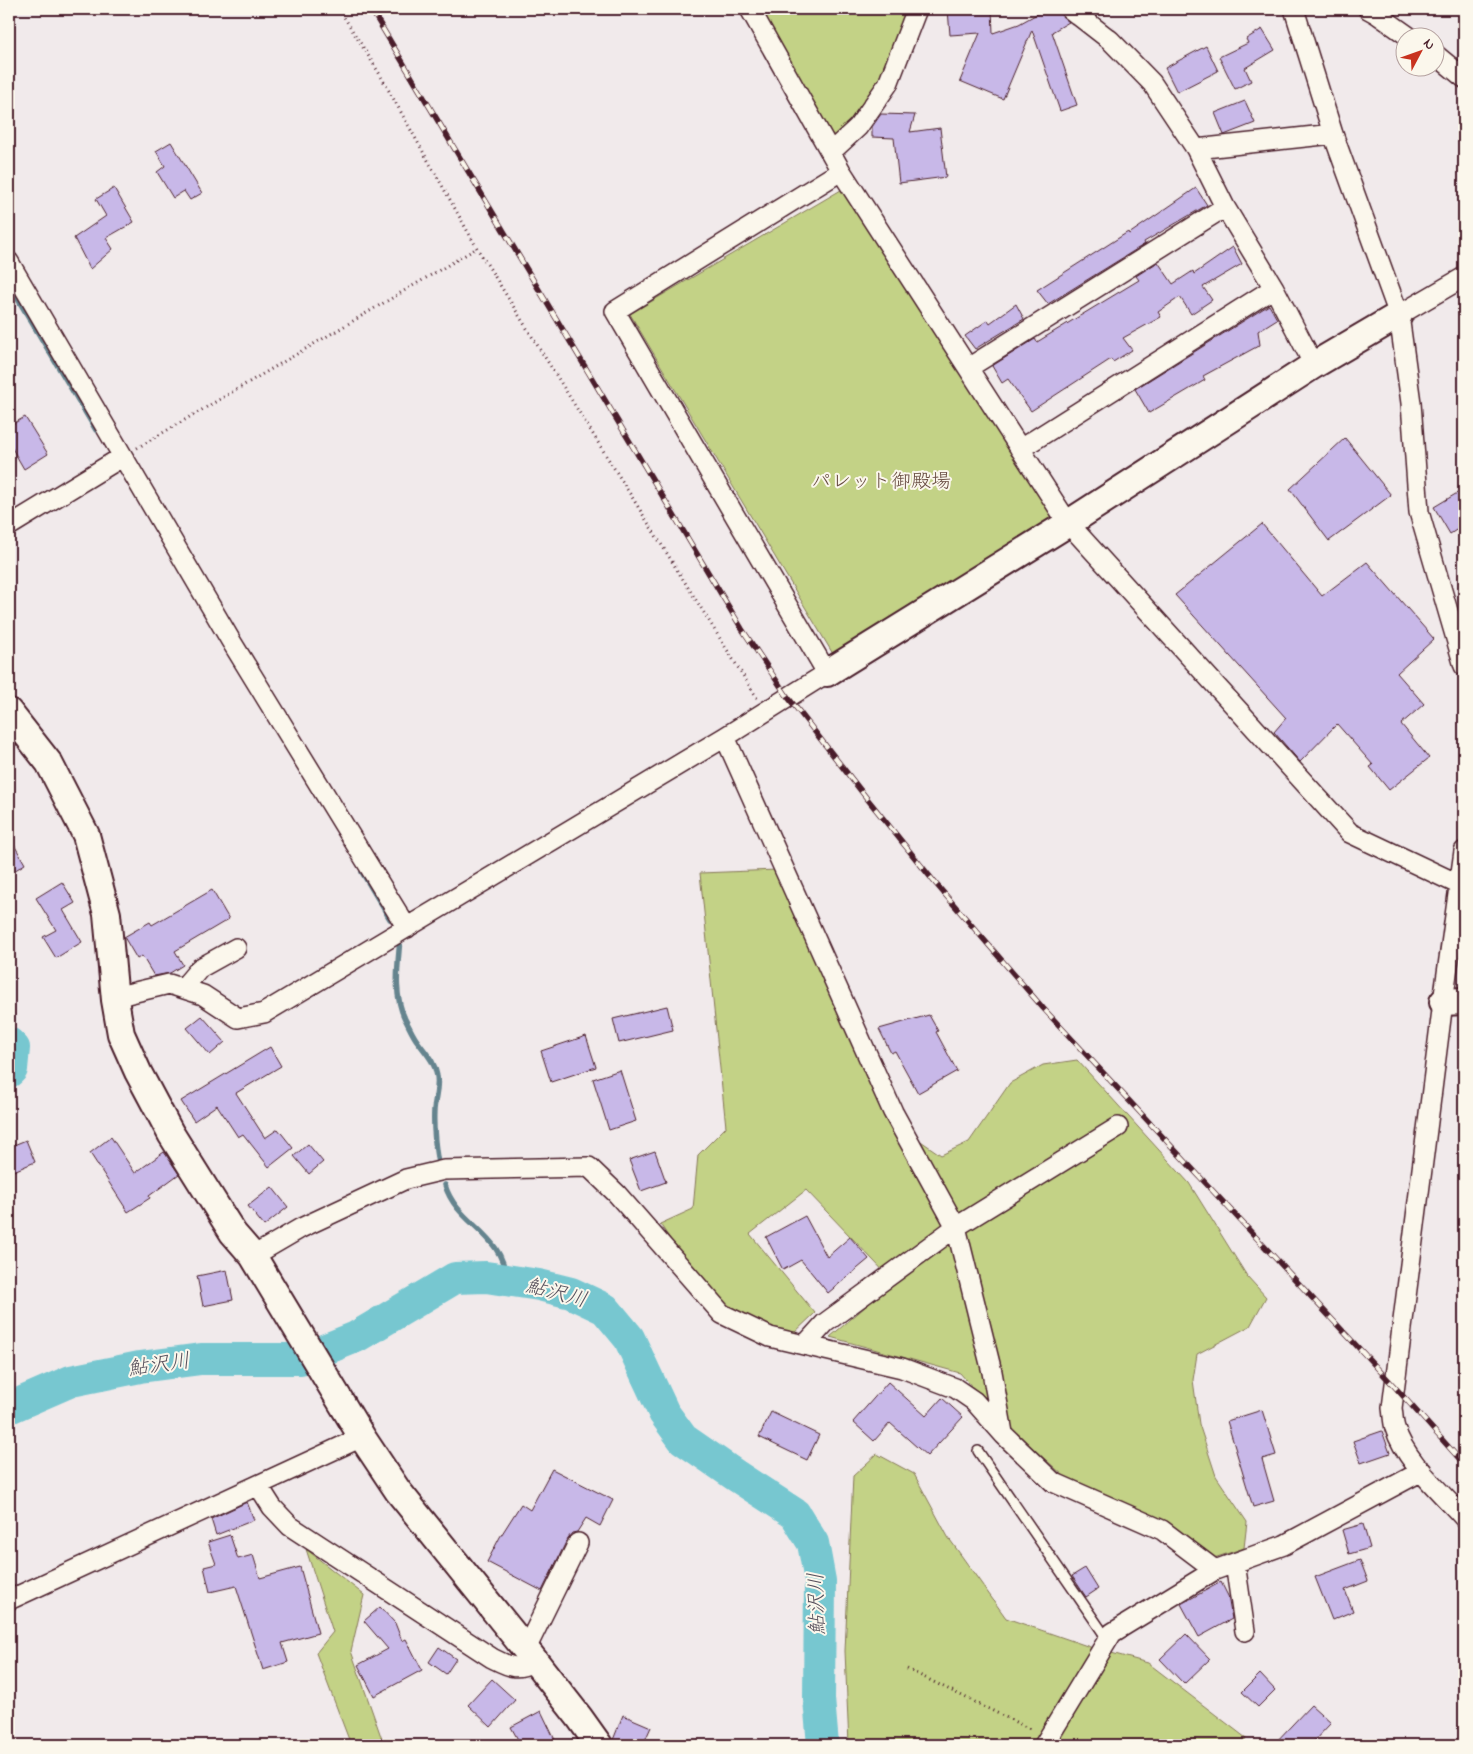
<svg xmlns="http://www.w3.org/2000/svg" width="1473" height="1754" font-family="'Indie Flower','Klee One',sans-serif">
  <style>
    .green { fill: #c3d286; stroke: #867858 }
    .lines { fill: none; stroke-linecap: round; stroke-linejoin: round }
    .stream { stroke: #65848e; stroke-width: 5.5 }
    .river { stroke: #77c7d0; stroke-width: 32 }
    .building { fill: #c8b8e8; stroke: #4a1f2b }
    .lane-casing { stroke: #4a1f2b; stroke-width: 12 }
    .street-casing { stroke: #4a1f2b; stroke-width: 22 }
    .secondary-casing { stroke: #4a1f2b; stroke-width: 30 }
    .path { stroke: #4a1f2b; stroke-width: 3; stroke-dasharray: 1 4; stroke-linecap: butt }
    .lane { stroke: #fbf7ec; stroke-width: 9 }
    .street { stroke: #fbf7ec; stroke-width: 19 }
    .secondary { stroke: #fbf7ec; stroke-width: 26 }
    .rail-casing { stroke: #4a1f2b; stroke-width: 5.5 }
    .rail { stroke: #fbf7ec; stroke-width: 4; stroke-dasharray: 11; stroke-linecap: butt }
    .labels { text-anchor: middle; dominant-baseline: central; stroke-width: 4; stroke-linejoin: round; paint-order: stroke }
    .park-label { font-size: 20px; fill: #684c42; stroke: #fbf7ec }
    .water-label { font-size: 21px; font-style: italic; fill: #58515d; stroke: #fbf7ec }
  </style>
  <rect width="100%" height="100%" fill="#f1eaeb"/>
  <filter id="ink" filterUnits="userSpaceOnUse"><feTurbulence type="fractalNoise" baseFrequency=".02" numOctaves="2"/><feDisplacementMap in="SourceGraphic" scale="10" xChannelSelector="R" yChannelSelector="G"/><feConvolveMatrix kernelMatrix="1 2 1 2 8 2 1 2 1" color-interpolation-filters="sRGB"/></filter>
  <g filter="url(#ink)">
    <!-- green -->
    <path class="green" d="M750 9H916L875 102 831 152Z
      M841 190 1064 526 842 669 630 314Z
      M777 870 854 1041 883 1115 941 1155 969 1142 1010 1083 1043 1065 1077 1060 1189 1183 1247 1276 1266 1297 1250 1326 1197 1354 1193 1380 1199 1424 1216 1476 1247 1522 1244 1548 1214 1558 1073 1484 1001 1420 960 1373 830 1337 894 1282 806 1190 750 1234 815 1313 792 1335 713 1303 660 1224 693 1209 698 1155 726 1127 700 873Z
      M877 1454 914 1474 948 1537 1006 1618 1093 1648 1148 1663 1246 1738 1243 1745H849L845 1651 853 1476Z
      M306 1549 364 1595 351 1651 384 1745H351L316 1653 333 1632Z"/>
    <g class="lines">
      <!-- stream -->
      <path class="stream" d="M9 284 96 430
        M362 872 390 919
        M400 939C398 965 393 994 405 1019 409 1026 413 1036 418 1042 426 1053 435 1062 437 1076 439 1088 435 1098 434 1110 433 1128 435 1146 438 1164
        M445 1185C457 1225 504 1233 506 1280"/>
      <!-- river -->
      <path class="river" d="M9 1043 14 1048 12 1069 9 1072
        M9 1408 71 1381 140 1367 201 1359H301L356 1337 455 1278 486 1277 539 1285 571 1293 605 1309 629 1338 664 1413 683 1439 735 1475 795 1514 813 1543 820 1581 819 1699 823 1745"/>
    </g>
    <!-- building -->
    <path class="building" d="M948 9H992L993 33 1019 24 1046 9H1059L1060 14 1069 22 1052 32 1077 105 1060 111 1032 30 1003 99 960 81 980 33 950 35Z
      M1262 29 1275 50 1245 68 1251 81 1235 89 1219 57 1248 43 1246 39Z
      M1206 46 1218 71 1177 92 1165 68Z
      M1245 101 1255 123 1224 135 1215 113Z
      M881 114 915 115 910 132 940 128 946 177 899 183 894 138 872 137V127Z
      M171 142 202 193 190 200 184 191 173 198 157 172 165 166 156 151Z
      M114 188 134 222 106 238 113 249 90 269 74 238 106 216 96 199Z
      M1196 188 1207 205 1144 242 1145 244 1048 304 1037 290 1128 232 1129 234Z
      M1233 247 1242 264 1203 287 1212 300 1191 314 1180 297 1158 312 1161 317 1123 338 1132 350 1113 362 1111 359 1031 411 1008 379 1002 383 992 366 1035 339 1037 342 1139 280 1136 276 1158 262 1173 284 1193 271 1194 274Z
      M1016 304 1024 319 975 349 965 336 988 320 990 323Z
      M1269 305 1277 319 1258 331 1260 345 1203 376 1205 380 1149 413 1135 389Z
      M25 417 48 454 24 469 9 443V426Z
      M1345 438 1391 495 1329 541 1290 489Z
      M1464 489V525L1450 534 1434 507Z
      M1262 524 1322 596 1367 562 1434 639 1397 673 1424 704 1401 724 1429 758 1389 790 1370 767 1373 765 1337 724 1300 762 1274 732 1286 718 1175 595Z
      M9 836 25 864 9 874Z
      M62 882 75 903 63 910 82 942 56 958 43 937 56 930 36 898Z
      M212 890 229 919 175 951 183 965 170 973 154 976 142 956 137 959 124 937 150 922 152 925Z
      M667 1006 673 1030 619 1043 613 1019Z
      M929 1015 938 1031 936 1032 957 1071 918 1093 895 1051 891 1053 879 1029Z
      M202 1016 225 1042 210 1055 187 1028Z
      M586 1036 596 1067 551 1082 541 1051Z
      M270 1047 281 1066 236 1093 265 1138 278 1129 293 1148 269 1167 243 1134 238 1137 217 1105 194 1121 181 1101Z
      M620 1070 636 1121 609 1130 593 1079Z
      M111 1137 135 1173 164 1152 179 1174 149 1196 150 1198 128 1212 90 1153Z
      M26 1140 35 1162 9 1173V1147Z
      M308 1144 323 1162 309 1174 294 1156Z
      M655 1151 666 1182 641 1191 629 1160Z
      M272 1187 288 1207 264 1226 248 1206Z
      M805 1216 827 1257 850 1237 869 1259 828 1293 801 1260 783 1270 766 1237Z
      M227 1270 233 1300 203 1306 197 1276Z
      M888 1382 926 1416 942 1398 963 1417 927 1456 890 1423 874 1441 853 1422Z
      M1262 1410 1276 1455 1262 1459 1274 1501 1253 1507 1227 1421Z
      M771 1412 819 1435 807 1460 759 1437Z
      M1382 1431 1390 1453 1361 1463 1353 1441Z
      M552 1469 613 1500 600 1526 586 1518 577 1532 572 1533 568 1538 542 1591 487 1562 500 1537 521 1504 530 1510Z
      M247 1502 254 1520 216 1535 211 1519Z
      M1363 1524 1370 1548 1349 1554 1342 1530Z
      M230 1535 238 1559 253 1555 260 1578 300 1567 318 1633 282 1643 288 1662 263 1670 236 1586 210 1592 204 1567 216 1564 208 1542Z
      M1360 1560 1368 1581 1345 1590 1353 1611 1332 1620 1315 1577Z
      M1085 1568 1098 1589 1086 1597 1072 1576Z
      M1221 1582 1228 1596 1232 1619 1199 1637 1181 1604Z
      M380 1607 395 1623 402 1641 406 1639 422 1670 374 1696 358 1665 388 1649 364 1621Z
      M1186 1634 1210 1659 1184 1684 1160 1659Z
      M439 1647 456 1659 446 1674 429 1662Z
      M1260 1674 1275 1690 1258 1707 1242 1692Z
      M492 1679 515 1700 491 1727 468 1705Z
      M1311 1705 1331 1723 1310 1745H1273Z
      M541 1711 555 1740 545 1745H521L511 1727Z
      M623 1715 651 1727 643 1745H621L613 1742V1740Z"/>
    <g class="lines">
      <!-- lane casing -->
      <g class="lane-casing">
        <path id="lane" d="M978 1451 1108 1640"/>
      </g>
      <!-- street casing -->
      <g class="street-casing">
        <path id="street" d="M750 9 841 171 1068 523 1350 833 1460 885
          M1070 9 1110 40 1152 83 1196 149 1225 207 1274 288 1314 365
          M1294 9 1333 134 1399 315 1411 403 1419 512 1464 666
          M1368 9 1377 14 1411 38
          M1436 55 1464 78
          M1196 149 1333 134
          M831 152 858 127 888 84 917 9
          M9 262 231 641 407 928
          M1399 315 1464 277
          M968 368 1225 207
          M1020 449 1274 288
          M9 526 122 457
          M725 737 893 1112 956 1227 992 1372 1003 1433
          M1464 851 1443 1002 1392 1408C1393 1414 1393 1422 1395 1428 1405 1461 1441 1492 1464 1518
          M183 988 200 968 236 948
          M115 1000 127 994 169 984 203 995 238 1018 264 1013 725 737 827 673 615 311 841 171
          M253 1256 301 1228 406 1179 444 1170 589 1167 617 1194 722 1314 770 1337 902 1368 955 1388 974 1401 1004 1435 1053 1482 1162 1530 1215 1570 1284 1545 1422 1471
          M805 1345 825 1323 956 1227 1118 1127
          M258 1485 272 1507 290 1526 492 1658C510 1667 516 1671 535 1661
          M1235 1563 1245 1631
          M9 1600 362 1437
          M526 1649 578 1543
          M1044 1745 1112 1633 1215 1570"/>
      </g>
      <!-- secondary casing -->
      <g class="secondary-casing">
        <path id="secondary" d="M827 673 1064 526 1314 365 1399 315
          M9 712 49 763 86 835 107 914 115 1000 121 1034 138 1072 171 1134 233 1233 253 1256 362 1437 398 1491 535 1661 579 1717 599 1745
          M1443 1002 1464 1001"/>
      </g>
      <!-- path -->
      <path class="path" d="M339 9 379 73 477 248 757 698
        M137 448 477 248
        M907 1669 1032 1730
        M1455 1745 1464 1737"/>
      <!-- lane -->
      <use href="#lane" class="lane"/>
      <!-- street -->
      <use href="#street" class="street"/>
      <!-- secondary -->
      <use href="#secondary" class="secondary"/>
      <!-- rail casing -->
      <g class="rail-casing">
        <path id="rail" d="M371 9 742 629 787 696 865 796 936 884 1043 1008 1394 1386 1464 1464"/>
      </g>
      <!-- rail -->
      <use href="#rail" class="rail"/>
    </g>
  </g>
  <g class="labels">
    <!-- park labels -->
    <g class="park-label">
      <text x="881" y="482">パレット御殿場</text>
    </g>
    <!-- water labels -->
    <g class="water-label">
      <text transform="translate(556 1294) rotate(15)">鮎沢川</text>
      <text transform="translate(159 1366) rotate(-8)">鮎沢川</text>
      <text transform="translate(818 1604) rotate(-92)">鮎沢川</text>
    </g>
  </g>
  <!-- margin -->
  <rect width="1473" height="1754" fill="none" stroke="#fbf7ec" stroke-width="30"/>
  <rect x="15" y="15" width="1443" height="1724" fill="none" stroke="#4a1f2b" stroke-width="2" filter="url(#ink)"/>
  <!-- north arrow -->
  <g transform="translate(1420 52) rotate(49)"><circle r="24" fill="#fbf7ec" stroke="#b4a19f"/>
  <path d="M0-4L9 19L0 12L-9 19Z" fill="#c8321e"/>
  <text y="-8" font-size="14" font-weight="bold" text-anchor="middle" fill="#4a1f2b">N</text>
  </g>
</svg>
